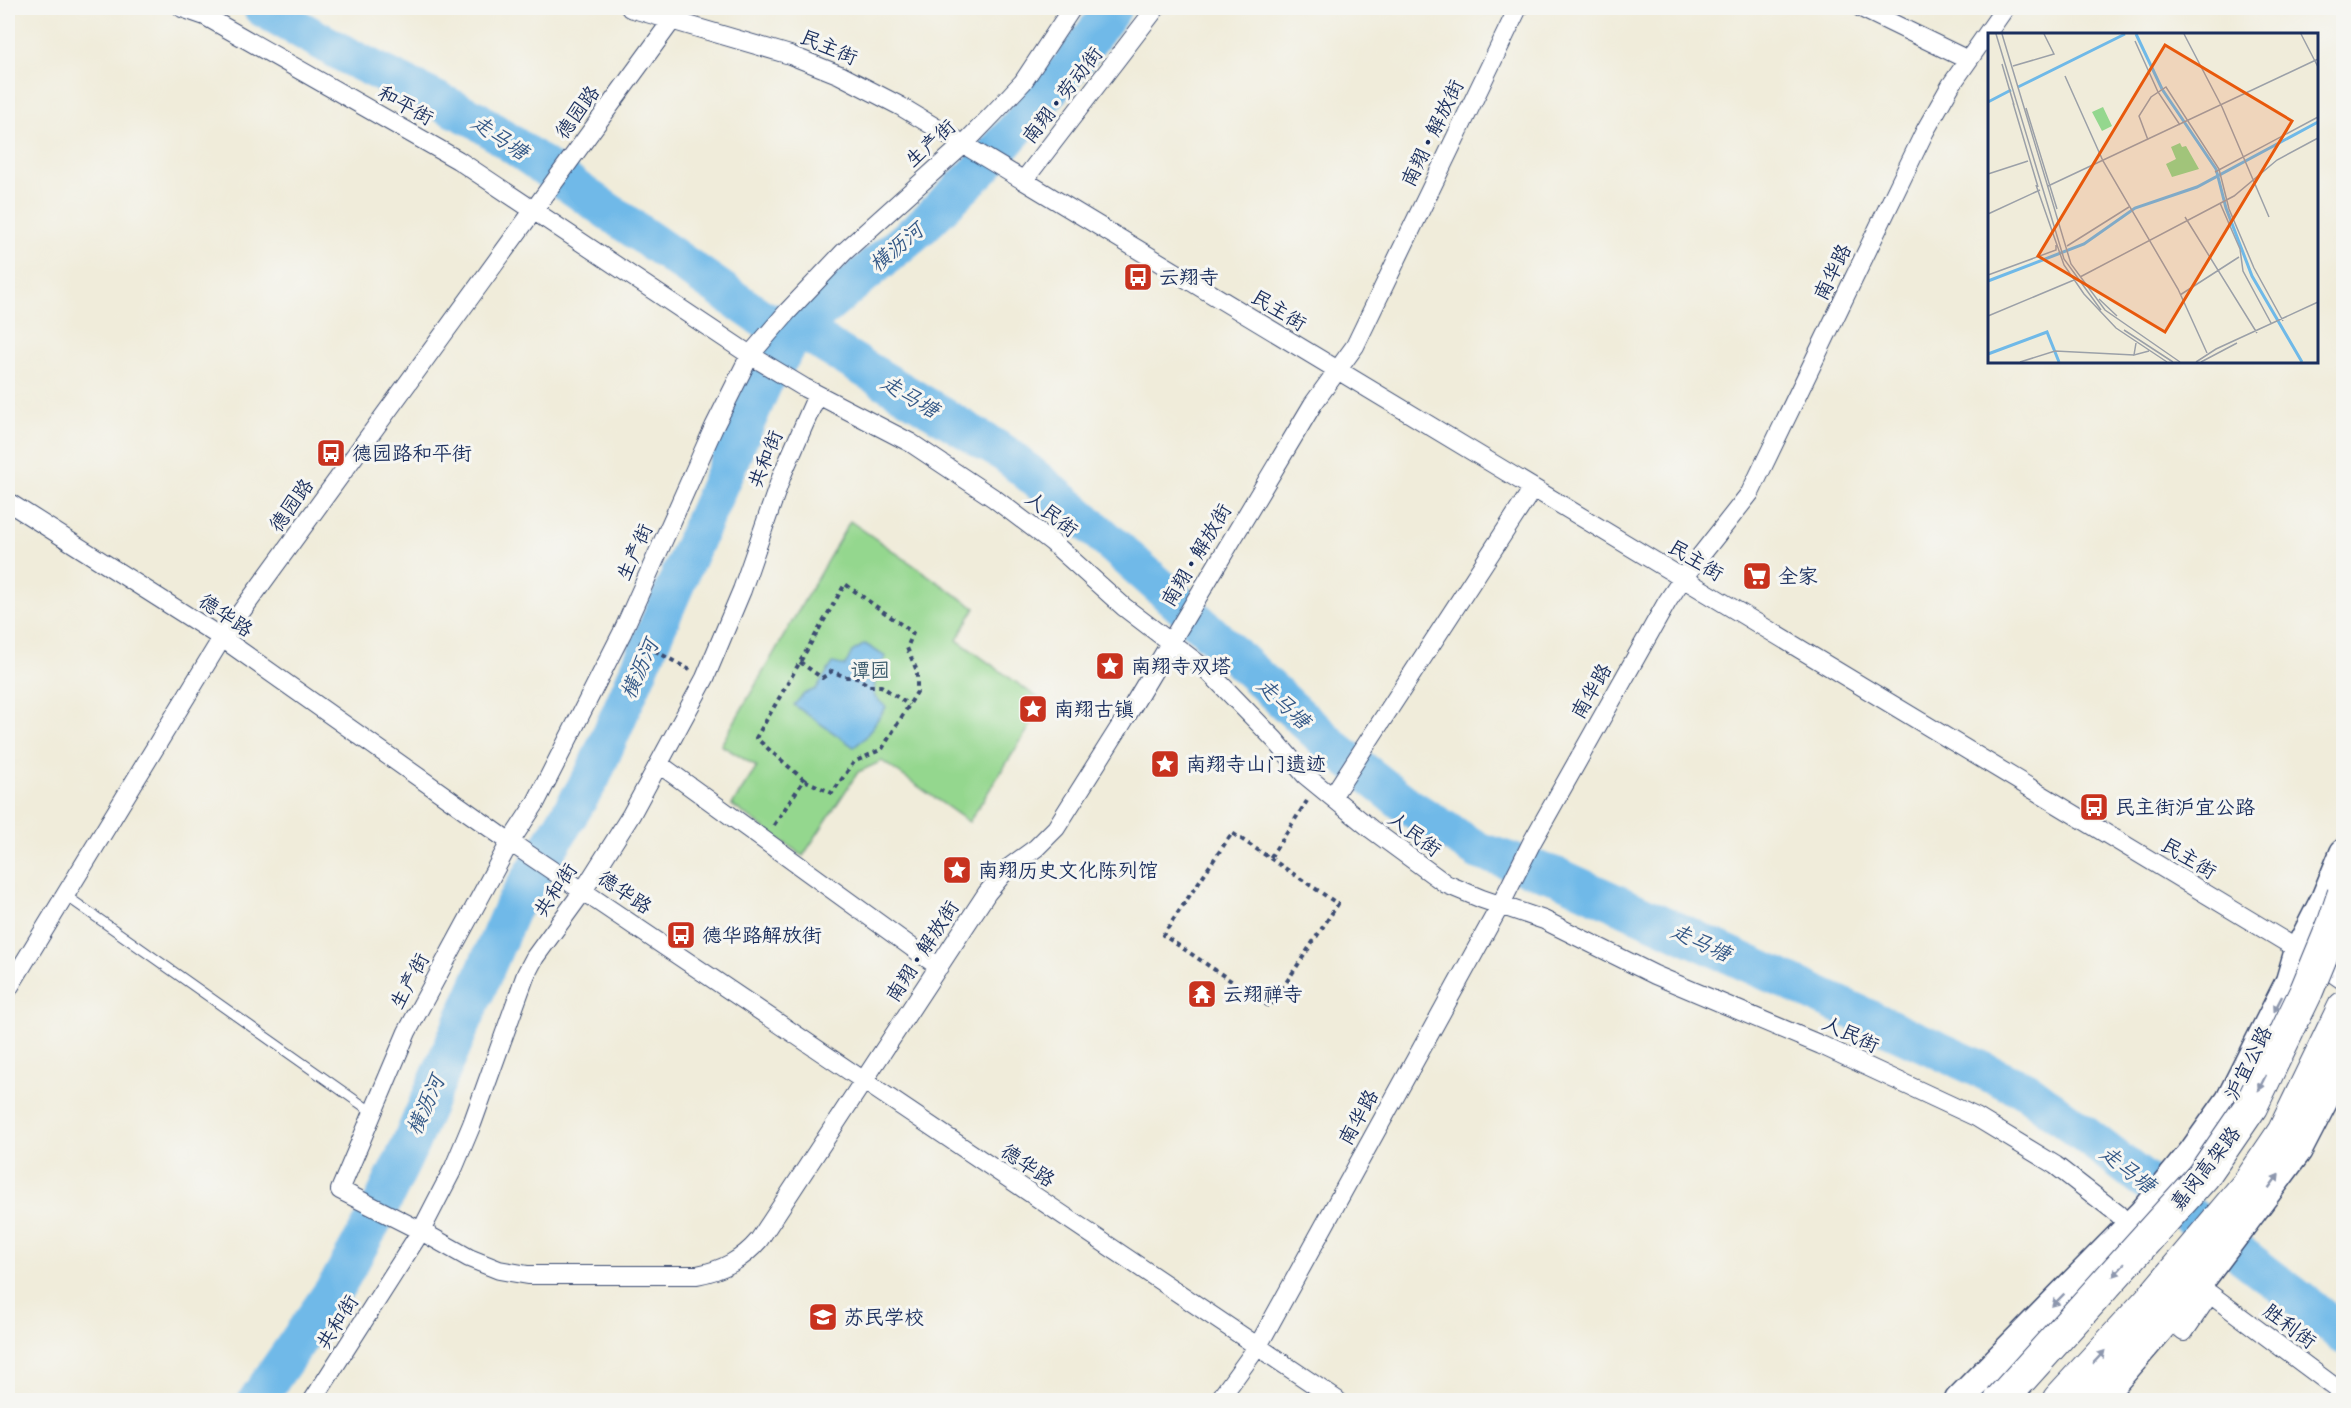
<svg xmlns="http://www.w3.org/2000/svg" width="2351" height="1408" font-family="Itim,'LXGW WenKai TC',sans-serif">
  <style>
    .green { fill: #94d78e; stroke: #588376; stroke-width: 1.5 }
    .water { fill: #6fb9e8; stroke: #4574a3; stroke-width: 1.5 }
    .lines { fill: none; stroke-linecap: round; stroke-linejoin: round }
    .river { stroke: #6fb9e8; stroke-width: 38 }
    .lane-casing { stroke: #3b4b71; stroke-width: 11 }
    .street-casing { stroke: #3b4b71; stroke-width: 20 }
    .primary-casing { stroke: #3b4b71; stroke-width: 31 }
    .highway-casing { stroke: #3b4b71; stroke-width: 35 }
    .path { stroke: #3b4b71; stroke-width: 4; stroke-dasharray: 4.5 4.5; stroke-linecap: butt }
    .lane { stroke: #fff; stroke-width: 9 }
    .street { stroke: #fff; stroke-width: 18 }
    .primary { stroke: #fff; stroke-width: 28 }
    .highway { stroke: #fff; stroke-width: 33 }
    .highway-bridge-casing { stroke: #3b4b71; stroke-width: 35; stroke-linecap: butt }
    .highway-bridge { stroke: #fff; stroke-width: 33 }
    .oneway { fill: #8d97ae }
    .labels { text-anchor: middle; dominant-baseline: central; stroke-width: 6; stroke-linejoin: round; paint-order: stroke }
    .street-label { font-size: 20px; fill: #1b2f5e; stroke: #f6f6f2 }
    .poi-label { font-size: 20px; fill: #1b2f5e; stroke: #f6f6f2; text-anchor: start }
    .park-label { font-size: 20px; fill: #39596a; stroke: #f6f6f2 }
    .water-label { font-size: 21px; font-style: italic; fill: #345887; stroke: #f6f6f2 }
    .inset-river { fill: none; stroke: #6fb9e8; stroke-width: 3 }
    .inset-road { fill: none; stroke: #9ba0a8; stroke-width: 1.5 }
    .view { fill: #e8590c; fill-opacity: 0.15; stroke: #e8590c; stroke-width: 3 }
    .inset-edge { fill: none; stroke: #1b2f5e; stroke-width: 3 }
  </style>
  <rect width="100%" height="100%" fill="#f6f6f2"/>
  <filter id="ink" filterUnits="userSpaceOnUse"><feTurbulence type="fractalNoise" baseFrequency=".0167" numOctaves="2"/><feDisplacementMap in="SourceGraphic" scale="12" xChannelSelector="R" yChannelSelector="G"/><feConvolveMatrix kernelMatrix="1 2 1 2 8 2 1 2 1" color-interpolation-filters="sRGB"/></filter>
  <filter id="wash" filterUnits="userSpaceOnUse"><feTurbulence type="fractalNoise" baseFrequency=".008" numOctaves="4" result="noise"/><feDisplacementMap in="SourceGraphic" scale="24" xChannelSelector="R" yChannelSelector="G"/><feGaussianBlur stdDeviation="1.35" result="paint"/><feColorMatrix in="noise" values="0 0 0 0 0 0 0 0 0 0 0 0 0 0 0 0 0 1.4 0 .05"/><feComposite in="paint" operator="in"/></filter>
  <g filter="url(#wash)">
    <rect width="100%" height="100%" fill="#f0ecda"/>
    <!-- green -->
    <path class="green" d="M850 521 975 608 957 640 1045 703 969 822 882 761 858 772 803 856 732 805 757 767 721 745Z"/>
    <!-- water -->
    <path class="water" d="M865 644 886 657 875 673 874 696 886 707 865 738 854 747 794 705 804 694 816 689 833 663 845 666 852 652Z"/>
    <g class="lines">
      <!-- river -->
      <path class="river" d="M262 8 351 58 477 120 763 319 799 329 1007 455 1077 513 1176 601 1334 748 1408 806 1479 851 1559 877 2028 1091 2312 1309 2344 1336
        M257 1400 339 1282 376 1216 409 1147 511 910 592 777 764 382 799 329 921 227 983 167 1069 68 1113 8"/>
    </g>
  </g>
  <g filter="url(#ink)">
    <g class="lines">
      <!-- lane casing -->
      <g class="lane-casing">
        <path id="lane" d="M65 895 372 1112"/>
      </g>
      <!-- street casing -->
      <g class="street-casing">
        <path id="street" d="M182 8 205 16 458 160 750 355 805 388 911 443 995 499 1052 542 1124 607 1209 672 1275 740 1305 775 1371 829 1446 884 1482 899 1544 920 1655 975 1821 1045 1976 1117 2055 1165 2118 1214 2130 1227
          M630 8 790 55 840 75 900 106 2299 950 2344 981
          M1072 8 1023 82 994 113 964 144 844 252 788 311 750 355 714 427 622 633 535 804 510 842 407 1032 340 1190 421 1231 469 1258 499 1270 528 1275H697C723 1270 742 1260 759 1240L987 893 1007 869 1036 848 1056 828 1126 717 1313 404 1355 346 1518 8
          M1861 8 1968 60
          M1024 180 1156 8
          M8 502 222 638 510 842 1337 1400
          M659 764 939 967
          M1332 797 1533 488
          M8 989 222 638 681 8
          M2168 1319 2184 1332 2210 1294 2344 1394
          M313 1400 421 1231 454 1167 472 1124 526 974 535 957 583 891 631 815 705 678 742 590 782 475 817 395
          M1219 1400 1258 1346 1501 904 1532 842 1667 602 1683 578 1750 493 1925 131 1951 85 2005 8"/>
      </g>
      <!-- primary casing -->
      <g class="primary-casing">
        <path id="primary" d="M1959 1400 2143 1213 2193 1152 2230 1100 2290 981 2299 950 2325 899 2344 853
          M2098 1400 2198 1284 2298 1150 2344 1061"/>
      </g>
      <!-- highway casing -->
      <g class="highway-casing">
        <path id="highway" d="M2059 1400 2152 1299 2248 1185 2284 1132 2344 1008"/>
      </g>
      <!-- path -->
      <path class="path" d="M639 642 690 670
        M800 662 822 678 832 671 845 677H857L869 686H881L909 705
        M774 825 804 780 756 738 845 584 913 633 907 648 917 671V692L882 749 854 762 832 793 804 780
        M1270 858 1338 904 1270 1007 1163 935 1232 833 1270 858 1307 801"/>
      <!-- lane -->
      <use href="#lane" class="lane"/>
      <!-- street -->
      <use href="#street" class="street"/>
      <!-- primary -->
      <use href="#primary" class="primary"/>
      <!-- highway -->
      <use href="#highway" class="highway"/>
      <!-- highway-bridge casing -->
      <g class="highway-bridge-casing">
        <path id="highway-bridge" d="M2001 1400 2203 1176 2251 1106 2306 992 2334 924 2344 894"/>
      </g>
      <!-- highway-bridge -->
      <use href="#highway-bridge" class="highway-bridge"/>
    </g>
    <!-- one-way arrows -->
    <defs><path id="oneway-solid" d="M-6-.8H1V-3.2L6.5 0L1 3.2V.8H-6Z" transform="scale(1.5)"/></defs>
    <g class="oneway">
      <use href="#oneway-solid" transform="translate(2278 1004) rotate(117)"/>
      <use href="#oneway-solid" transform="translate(2262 1083) rotate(116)"/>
      <use href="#oneway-solid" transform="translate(2274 1181) rotate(-53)"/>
      <use href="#oneway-solid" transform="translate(2119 1270) rotate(132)"/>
      <use href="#oneway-solid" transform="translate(2058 1300) rotate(135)"/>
      <use href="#oneway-solid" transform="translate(2099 1357) rotate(-47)"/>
    </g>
  </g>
  <!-- icons -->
  <defs>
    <g id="bus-square" transform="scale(1.5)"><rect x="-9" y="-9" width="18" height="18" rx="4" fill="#c8321e" stroke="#f6f6f2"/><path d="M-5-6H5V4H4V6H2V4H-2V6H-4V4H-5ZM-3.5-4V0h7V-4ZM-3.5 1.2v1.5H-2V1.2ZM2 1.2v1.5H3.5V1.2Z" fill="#fff"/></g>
    <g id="supermarket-square" transform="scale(1.5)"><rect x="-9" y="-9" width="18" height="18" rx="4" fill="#c8321e" stroke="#f6f6f2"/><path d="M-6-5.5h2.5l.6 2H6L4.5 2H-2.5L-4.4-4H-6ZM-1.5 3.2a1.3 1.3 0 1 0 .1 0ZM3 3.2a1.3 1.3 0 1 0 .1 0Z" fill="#fff"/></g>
    <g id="sight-square" transform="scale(1.5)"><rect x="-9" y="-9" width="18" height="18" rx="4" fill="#c8321e" stroke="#f6f6f2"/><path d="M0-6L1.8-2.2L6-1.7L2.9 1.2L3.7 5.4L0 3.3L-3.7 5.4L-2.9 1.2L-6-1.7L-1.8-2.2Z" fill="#fff"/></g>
    <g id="temple-square" transform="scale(1.5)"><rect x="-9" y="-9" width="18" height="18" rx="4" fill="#c8321e" stroke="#f6f6f2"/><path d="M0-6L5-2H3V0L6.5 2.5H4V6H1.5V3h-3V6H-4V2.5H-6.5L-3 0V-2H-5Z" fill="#fff"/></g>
    <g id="school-square" transform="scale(1.5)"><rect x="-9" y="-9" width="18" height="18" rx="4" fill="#c8321e" stroke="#f6f6f2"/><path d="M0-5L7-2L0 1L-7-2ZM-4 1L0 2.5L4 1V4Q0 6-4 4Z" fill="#fff"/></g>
  </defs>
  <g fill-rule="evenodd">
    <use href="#bus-square" x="1138" y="277"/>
    <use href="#bus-square" x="331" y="453"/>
    <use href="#supermarket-square" x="1757" y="576"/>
    <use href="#sight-square" x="1110" y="666"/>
    <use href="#sight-square" x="1033" y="709"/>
    <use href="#sight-square" x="1165" y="764"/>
    <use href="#bus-square" x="2094" y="807"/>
    <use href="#sight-square" x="957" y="870"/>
    <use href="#bus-square" x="681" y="935"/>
    <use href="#temple-square" x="1202" y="994"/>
    <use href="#school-square" x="823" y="1317"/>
  </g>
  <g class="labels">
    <!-- street labels -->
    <g class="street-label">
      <text transform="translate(829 47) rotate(23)">民主街</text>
      <text transform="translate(1062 95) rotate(-52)">南翔 • 劳动街</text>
      <text transform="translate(406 105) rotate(29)">和平街</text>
      <text transform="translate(577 112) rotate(-54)">德园路</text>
      <text transform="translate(1432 133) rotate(-64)">南翔 • 解放街</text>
      <text transform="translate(930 143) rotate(-42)">生产街</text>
      <text transform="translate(1832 272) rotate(-64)">南华路</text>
      <text transform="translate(1279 310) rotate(31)">民主街</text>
      <text transform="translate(765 459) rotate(-68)">共和街</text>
      <text transform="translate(291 505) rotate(-54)">德园路</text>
      <text transform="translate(1052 514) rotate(38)">人民街</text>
      <text transform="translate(634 552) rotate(-66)">生产街</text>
      <text transform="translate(1196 555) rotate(-59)">南翔 • 解放街</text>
      <text transform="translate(1696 560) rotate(31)">民主街</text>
      <text transform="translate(226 615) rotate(34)">德华路</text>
      <text transform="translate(1591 691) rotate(-60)">南华路</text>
      <text transform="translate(1415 834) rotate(37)">人民街</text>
      <text transform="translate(2189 858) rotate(31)">民主街</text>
      <text transform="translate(555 890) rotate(-56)">共和街</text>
      <text transform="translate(625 892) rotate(34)">德华路</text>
      <text transform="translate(922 951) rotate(-57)">南翔 • 解放街</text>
      <text transform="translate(409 981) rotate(-62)">生产街</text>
      <text transform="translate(1851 1034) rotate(25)">人民街</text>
      <text transform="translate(2248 1063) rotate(-63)">沪宜公路</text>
      <text transform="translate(1358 1117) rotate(-61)">南华路</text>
      <text transform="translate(1028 1165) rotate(34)">德华路</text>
      <text transform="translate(2205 1168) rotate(-52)">嘉闵高架路</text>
      <text transform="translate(337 1322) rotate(-58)">共和街</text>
      <text transform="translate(2290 1326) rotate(37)">胜利街</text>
    </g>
    <!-- poi labels -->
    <g class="poi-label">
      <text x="1159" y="277">云翔寺</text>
      <text x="352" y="453">德园路和平街</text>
      <text x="1778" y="576">全家</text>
      <text x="1131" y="666">南翔寺双塔</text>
      <text x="1054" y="709">南翔古镇</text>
      <text x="1186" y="764">南翔寺山门遗迹</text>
      <text x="2115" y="807">民主街沪宜公路</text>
      <text x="978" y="870">南翔历史文化陈列馆</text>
      <text x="702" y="935">德华路解放街</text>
      <text x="1223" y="994">云翔禅寺</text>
      <text x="844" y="1317">苏民学校</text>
    </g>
    <!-- park labels -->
    <g class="park-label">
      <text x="870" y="670">谭园</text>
    </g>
    <!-- water labels -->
    <g class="water-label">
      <text transform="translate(500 137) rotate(34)">走马塘</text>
      <text transform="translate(896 247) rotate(-40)">横沥河</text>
      <text transform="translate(910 396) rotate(31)">走马塘</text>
      <text transform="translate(639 669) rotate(-66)">横沥河</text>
      <text transform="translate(1284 703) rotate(43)">走马塘</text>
      <text transform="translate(1701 942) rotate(25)">走马塘</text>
      <text transform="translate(425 1105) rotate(-66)">横沥河</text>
      <text transform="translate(2128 1169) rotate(38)">走马塘</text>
    </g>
  </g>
  <!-- overview -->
  <g transform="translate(1988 33)">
    <rect width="330" height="330" fill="#f0ecda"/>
    <path d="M115 74 124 93 114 98 104 79ZM192 110 194 114 198 113 211 136 184 144 178 131 188 126 183 114Z" fill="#94d78e"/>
    <path class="inset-river" d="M148 1 174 56 228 136 238 175 264 243 314 329M30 54 137 1M0 69 23 57M0 248 96 211 147 175 209 154 330 89M0 321 59 299 71 329"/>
    <path class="inset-road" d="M8 1 76 226 113 277M14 1 83 231 117 277 192 329M196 1 234 74 281 184M313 1 330 34M147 8 170 59 192 92M14 31 26 72M25 33 66 21 56 1M77 43 115 128 190 256 219 320M25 70 50 154M38 75 69 176M160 107 151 83 163 64 178 54 231 136 241 176 266 235 295 288M227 139 330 84M0 141 40 128M48 152 76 232 96 261 128 295 179 329M60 153 330 26M232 170 252 216 255 238 283 290M0 181 52 157M197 184 269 300M79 213 141 174M0 242 68 217V212M92 244 246 163 289 127 330 105M192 262 251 224M111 266 129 283M0 283 86 247M136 297 185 329M148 310 146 322 161 318M32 329 67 318 146 322M208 329 228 316 330 269M213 329 249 310"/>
    <path class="view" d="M177 12 304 88 177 299 50 223Z"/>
    <rect width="330" height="330" class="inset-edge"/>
  </g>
  <!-- margin -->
  <rect width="2351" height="1408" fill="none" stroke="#f6f6f2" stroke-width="30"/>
</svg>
